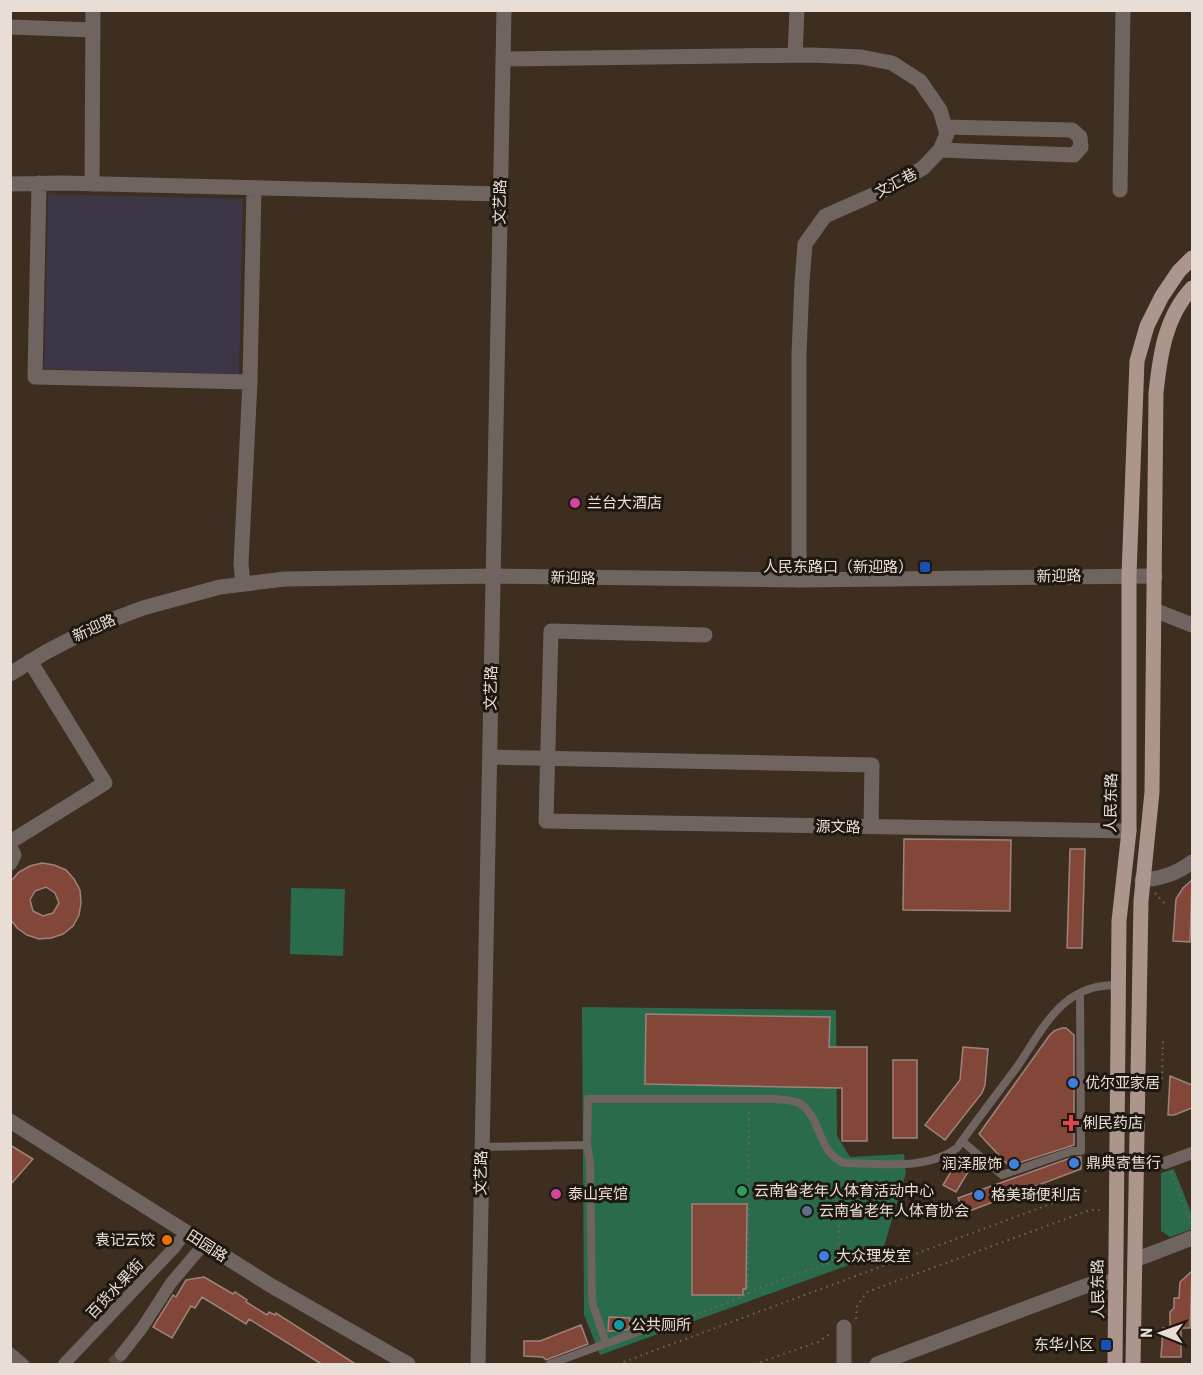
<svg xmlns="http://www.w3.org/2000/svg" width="1203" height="1375" font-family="'Roboto Condensed','Noto Sans SC',sans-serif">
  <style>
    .education { fill: #3c3647 }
    .green { fill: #2a6b4b }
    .building { fill: #834739; stroke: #9d837c; stroke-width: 1.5; fill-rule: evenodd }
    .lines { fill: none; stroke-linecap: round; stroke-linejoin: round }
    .pedestrian-tunnel { stroke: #58483a; stroke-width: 12; stroke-dasharray: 12 6; stroke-linecap: butt }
    .path { stroke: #746659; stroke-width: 2; stroke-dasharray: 1.5 4.5; stroke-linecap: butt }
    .service { stroke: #6f6460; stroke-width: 8 }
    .pedestrian { stroke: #6f6460; stroke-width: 12 }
    .minor { stroke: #6f6460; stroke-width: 15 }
    .tertiary { stroke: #6f6460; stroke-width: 15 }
    .primary { stroke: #ab958c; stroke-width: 15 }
    .hotel-dot { fill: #d1479c; stroke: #1f1811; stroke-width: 2 }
    .transit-dot { fill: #1a4fb4; stroke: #1f1811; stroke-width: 2 }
    .shop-dot { fill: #3f7fe0; stroke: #1f1811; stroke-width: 2 }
    .health-dot { fill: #e0444e; stroke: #1f1811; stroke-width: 2 }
    .leisure-dot { fill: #2e9e5b; stroke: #1f1811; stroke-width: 2 }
    .service-dot { fill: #5c6f8a; stroke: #1f1811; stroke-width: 2 }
    .food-dot { fill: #e8710a; stroke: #1f1811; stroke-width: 2 }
    .culture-dot { fill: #0f9aa8; stroke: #1f1811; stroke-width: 2 }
    .labels { text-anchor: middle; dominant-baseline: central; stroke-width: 6; stroke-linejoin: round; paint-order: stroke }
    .street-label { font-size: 15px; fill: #e8ded5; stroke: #1f1811 }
    .poi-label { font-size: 15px; fill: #e8ded5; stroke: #1f1811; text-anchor: start }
  </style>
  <rect width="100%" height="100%" fill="#3e2e1f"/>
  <!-- education -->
  <path class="education" d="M48 194 243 199 239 374 44 369Z"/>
  <!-- green -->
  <path class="green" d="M291 888 345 889 343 956 290 954Z
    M582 1007 836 1010 837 1136 850 1157 904 1154 906 1173 882 1253 600 1355 584 1315Z
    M1174 1169 1192 1215V1229L1170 1237 1161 1231V1173Z"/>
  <!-- building -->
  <path class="building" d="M904 839 1011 840 1010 911 903 910Z
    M1070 849H1085L1082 948H1067Z
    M42 863 54 865 66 870 74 879 80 890 81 903 79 915 73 926 63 934 51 938 39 939 27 935 17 928 10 919V882L19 872 30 866ZM46 887 55 893 59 903 53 913 43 916 33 911 30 900 35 891Z
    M1192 880 1190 942 1173 941 1176 899 1183 888Z
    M646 1014 830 1017 829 1047H867V1141H842V1088L645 1084Z
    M1062 1028H1066L1074 1035V1145L1009 1166 979 1134 1049 1036 1054 1031Z
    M963 1047 988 1049 985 1085 982 1093 945 1140 925 1125 960 1080Z
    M893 1060H917V1138H893Z
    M1170 1076 1192 1085V1108L1174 1115H1168Z
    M10 1145 33 1159 10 1185Z
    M961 1155 974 1162 956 1192 943 1185Z
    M1073 1157H1081V1169L964 1213 958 1198Z
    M692 1204H747L746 1289H743V1295H692Z
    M1192 1271 1190 1328H1181V1357H1161L1163 1328H1170V1312L1174 1308V1298H1179L1180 1282Z
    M204 1277 233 1294 235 1292 247 1300 246 1302 267 1315 269 1312 275 1315 276 1313 357 1365H323L249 1319 246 1324 202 1297 195 1308 191 1306 172 1338 153 1327 173 1295 176 1297 186 1280Z
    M609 1317 630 1318 629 1329 622 1331H608Z
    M581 1325 588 1344 546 1360 543 1357 524 1356V1341H540Z"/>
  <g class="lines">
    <!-- pedestrian-tunnel -->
    <path class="pedestrian-tunnel" d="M112 1364 121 1355"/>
    <!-- path -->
    <path class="path" d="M1155 893 1165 904
      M1162 1079 1163 1041
      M1091 1113V1115H1104
      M1171 1172 1192 1226
      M748 1294 749 1108
      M856 1319 857 1306 867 1292 1090 1210H1104
      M653 1327 701 1313 744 1296 756 1289 832 1262 838 1252 839 1224
      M618 1364 1091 1189
      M755 1364 818 1342 830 1334"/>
    <!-- service -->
    <path class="service" d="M962 1141 1002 1175 1072 1151H1081L1080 993
      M587 1145 590 1162 592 1295 593 1305 606 1343
      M482 1147 587 1145 588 1099H775C783 1100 792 1100 799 1103 822 1116 817 1154 845 1163 881 1163 926 1171 957 1148 976 1121 997 1094 1017 1067 1033 1044 1047 1015 1071 998 1086 988 1100 985 1118 985
      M550 1364 643 1330"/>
    <!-- pedestrian -->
    <path class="pedestrian" d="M1165 1163 1192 1153
      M10 1353 23 1364
      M121 1355 142 1328 171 1283 204 1244
      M64 1364 175 1247 186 1232"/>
    <!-- minor -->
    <path class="minor" d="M10 27 93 30
      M795 55 797 10
      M503 59 811 55 861 57 892 63 920 81 940 110 947 134 940 150 923 168 884 190 825 216 805 244 802 282 799 354V580
      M940 150 1074 155 1081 147 1080 137 1072 130 945 127
      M39 183 35 377 250 382 254 188
      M10 184 63 183 500 194
      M92 184 93 10
      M1120 190 1123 10
      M243 584 241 564 250 382
      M1154 610 1192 625
      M705 635 551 631 546 821 1129 831
      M490 757 872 765 871 827
      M10 842 105 783 30 661
      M10 848 14 855 10 863
      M10 1121 270 1285 408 1364
      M1135 1260 1192 1238
      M844 1327V1364
      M478 1364 504 10
      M877 1364 1088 1285 1116 1281"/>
    <!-- tertiary -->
    <path class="tertiary" d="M10 674 46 652 98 625 143 608 220 587 285 579 493 576 799 580 1155 576
      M1142 880C1163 878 1176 874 1192 862"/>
    <!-- primary -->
    <path class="primary" d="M1115 1364 1119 921 1129 831V575L1137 361 1147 326 1162 296 1179 271 1192 258
      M1133 1364 1141 901 1152 792 1156 393C1160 355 1165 317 1192 288"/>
  </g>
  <!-- markers -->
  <g class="hotel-dot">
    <circle cx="575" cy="503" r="6"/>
    <circle cx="556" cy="1194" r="6"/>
  </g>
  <g class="transit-dot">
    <rect x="919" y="561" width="12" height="12" rx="3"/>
    <rect x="1100" y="1339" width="12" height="12" rx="3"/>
  </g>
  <g class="shop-dot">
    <circle cx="1073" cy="1083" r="6"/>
    <circle cx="1074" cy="1163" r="6"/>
    <circle cx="1014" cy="1164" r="6"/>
    <circle cx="979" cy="1195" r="6"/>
    <circle cx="824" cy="1256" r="6"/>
  </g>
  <path class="health-dot" d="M1068 1114h6v6h6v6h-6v6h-6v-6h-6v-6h6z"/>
  <circle class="leisure-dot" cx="742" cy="1191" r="6"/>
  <circle class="service-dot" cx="807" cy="1211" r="6"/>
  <circle class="food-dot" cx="167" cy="1240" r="6"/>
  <circle class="culture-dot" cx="619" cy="1325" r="6"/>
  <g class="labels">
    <!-- street labels -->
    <g class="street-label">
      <text transform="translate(896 183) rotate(-28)">文汇巷</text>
      <text transform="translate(500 202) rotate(-89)">文艺路</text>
      <text transform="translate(1059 576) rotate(-1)">新迎路</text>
      <text transform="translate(573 578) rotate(1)">新迎路</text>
      <text transform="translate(94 628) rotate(-24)">新迎路</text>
      <text transform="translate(491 688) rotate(-89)">文艺路</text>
      <text transform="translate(1111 803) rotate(-89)">人民东路</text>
      <text transform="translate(838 827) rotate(1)">源文路</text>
      <text transform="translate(481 1173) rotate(-89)">文艺路</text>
      <text transform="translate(207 1246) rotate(33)">田园路</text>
      <text transform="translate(115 1289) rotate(-47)">百货水果街</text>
      <text transform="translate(1098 1289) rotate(-91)">人民东路</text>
    </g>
    <!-- poi labels -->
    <g class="poi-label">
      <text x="587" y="503">兰台大酒店</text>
      <text x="913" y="567" text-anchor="end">人民东路口（新迎路）</text>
      <text x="1085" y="1083">优尔亚家居</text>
      <text x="1083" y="1123">俐民药店</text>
      <text x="1086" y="1163">鼎典寄售行</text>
      <text x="1002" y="1164" text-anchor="end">润泽服饰</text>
      <text x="754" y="1191">云南省老年人体育活动中心</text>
      <text x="568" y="1194">泰山宾馆</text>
      <text x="991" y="1195">格美琦便利店</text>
      <text x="819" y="1211">云南省老年人体育协会</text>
      <text x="155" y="1240" text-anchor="end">袁记云饺</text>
      <text x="836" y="1256">大众理发室</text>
      <text x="631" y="1325">公共厕所</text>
      <text x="1094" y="1345" text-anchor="end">东华小区</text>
    </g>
  </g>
  <!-- border -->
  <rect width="1203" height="1375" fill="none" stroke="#e8ded5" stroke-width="24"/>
  <!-- north arrow -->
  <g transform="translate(1161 1333) rotate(271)" stroke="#1f1811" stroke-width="4.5" paint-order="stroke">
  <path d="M0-4.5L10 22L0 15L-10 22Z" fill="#e8ded5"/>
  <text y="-9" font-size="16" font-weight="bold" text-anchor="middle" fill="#e8ded5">N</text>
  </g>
</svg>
